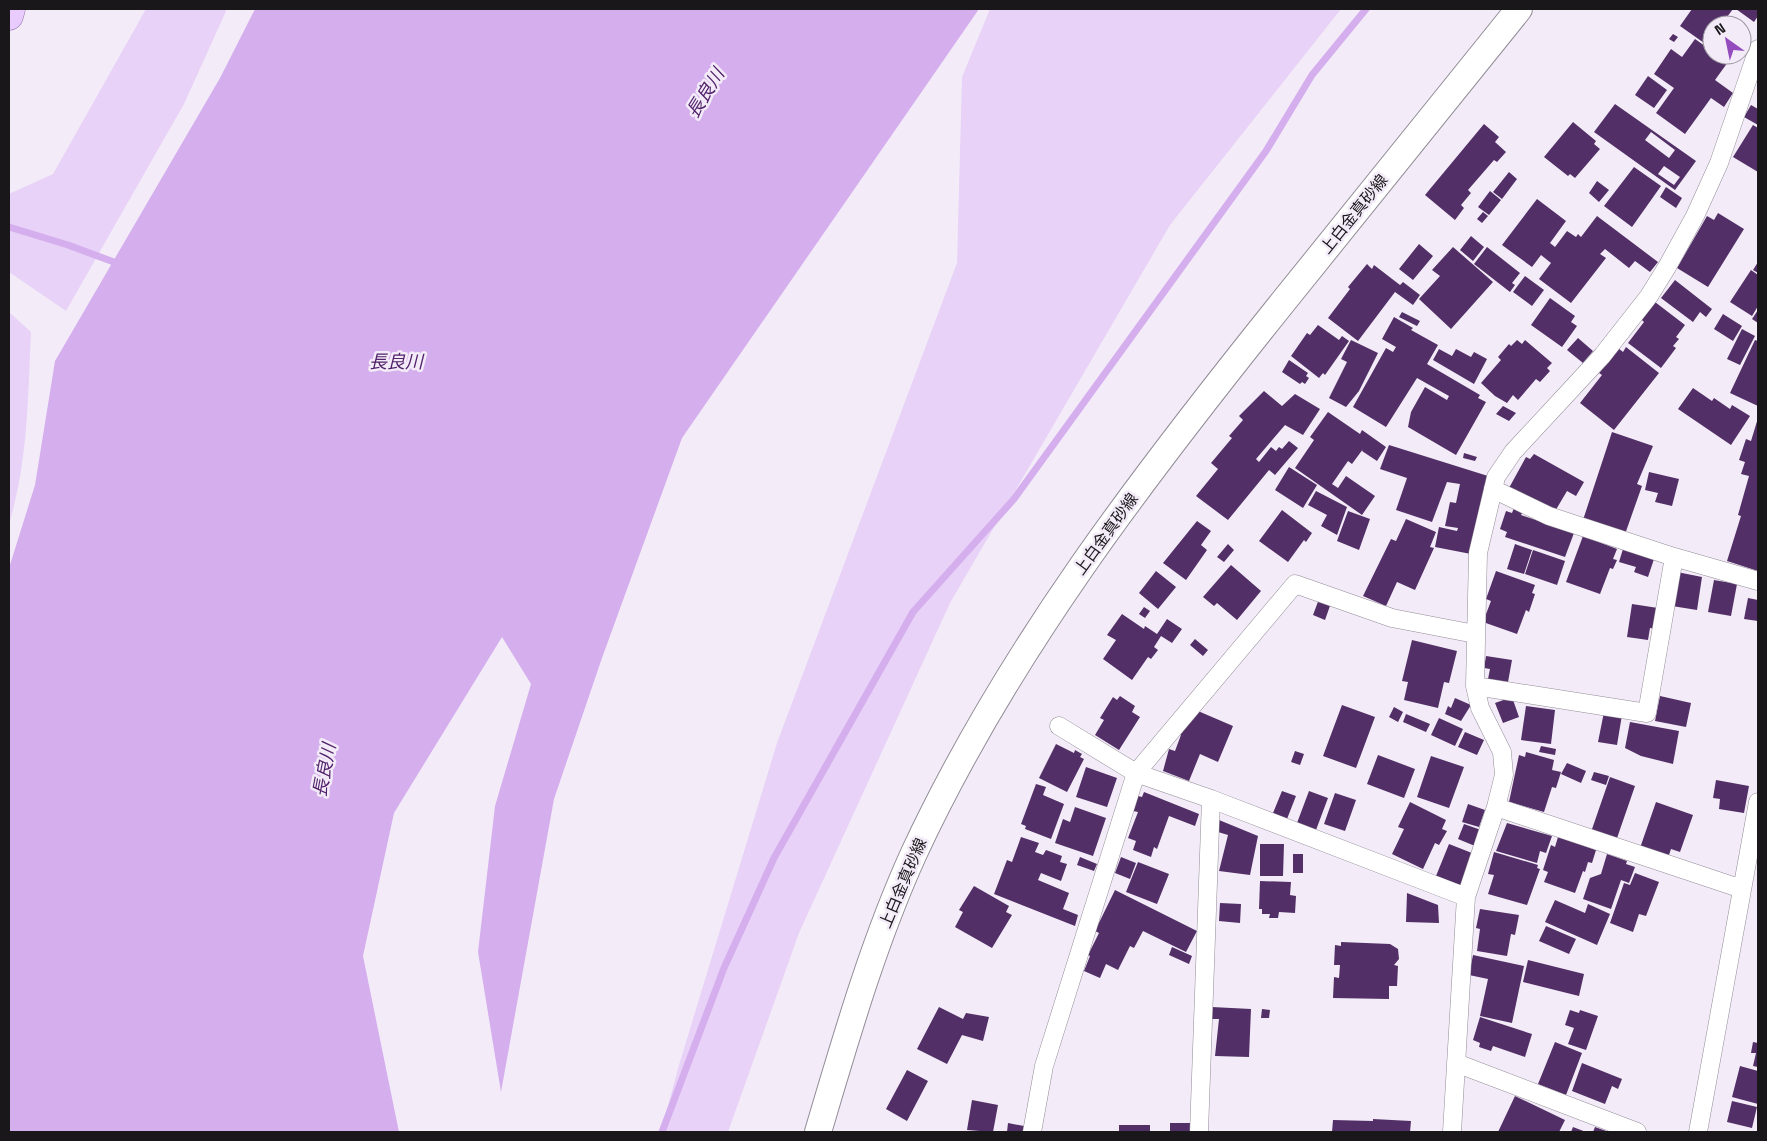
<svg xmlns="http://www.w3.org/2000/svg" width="1767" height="1141" font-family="'Space Grotesk','Noto Sans JP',sans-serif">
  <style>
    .green { fill: #e8d2f7 }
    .water { fill: #d5aeee }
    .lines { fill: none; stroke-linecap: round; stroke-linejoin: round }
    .stream { stroke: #d5aeee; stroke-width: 7 }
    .building { fill: #522f66; fill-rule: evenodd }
    .minor-casing { stroke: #928c97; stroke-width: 19 }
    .secondary-casing { stroke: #928c97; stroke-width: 28 }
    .primary-casing { stroke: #9775ad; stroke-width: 29 }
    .minor { stroke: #fff; stroke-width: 18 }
    .secondary { stroke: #fff; stroke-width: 26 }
    .primary { stroke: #e9cbfd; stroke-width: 28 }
    .labels { text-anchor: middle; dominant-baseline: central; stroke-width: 5; stroke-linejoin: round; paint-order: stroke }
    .street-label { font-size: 16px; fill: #1a171b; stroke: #f3ecf8 }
    .water-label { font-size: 18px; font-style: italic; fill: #51216b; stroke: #f3ecf8 }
  </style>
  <rect width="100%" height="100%" fill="#f3ecf8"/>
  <!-- green -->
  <path class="green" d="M146 9H227L184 104 66 311 9 272V194L53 174Z
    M990 9H1341L1170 225 950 603 799 933 728 1132H661L679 1065 777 743 957 263 962 77Z
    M9 312 31 332C28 396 28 462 9 524Z"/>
  <!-- water -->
  <path class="water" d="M255 9H979L682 438 602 658 554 799 501 1092 478 952 495 806 531 684 502 637 394 813 363 956 399 1132H9V568L35 485 55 361 220 78Z"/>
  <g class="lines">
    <!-- stream -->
    <path class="stream" d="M9 227 68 245 122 265
      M662 1132 724 968 774 858 913 612 1014 499 1266 151 1312 75 1366 9"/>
  </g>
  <!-- building -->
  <path class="building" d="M1692 9H1733L1721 25H1712V38L1707 45 1680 26Z
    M1736 9H1758V16L1754 22Z
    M1673 34 1678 37 1674 42 1669 39Z
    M1695 39 1712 51V55H1718L1728 62 1715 80 1733 93 1724 107 1711 98 1685 134 1656 113 1674 88 1654 74 1671 49 1682 57Z
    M1648 76 1667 90 1654 108 1635 95Z
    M1615 104 1696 161 1675 190 1594 132ZM1651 132 1675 150 1669 158 1645 140ZM1664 166 1680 177 1674 185 1658 174Z
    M1751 105 1758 109V125L1744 117Z
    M1573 122 1596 141 1594 144 1600 149 1575 178 1570 174 1568 176 1544 157Z
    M1484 124 1499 137 1495 142 1506 152 1497 162 1494 160 1468 190 1471 193 1461 205 1464 208 1455 220 1425 195Z
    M1753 125 1758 128V172L1733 157Z
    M1634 167 1661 186 1632 227 1604 206Z
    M1509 172 1517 179 1502 199 1493 192Z
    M1597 181 1609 190 1599 202 1589 193Z
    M1666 187 1682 198 1676 208 1660 197Z
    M1490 191 1501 200 1489 215 1478 207Z
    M1537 199 1566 221 1550 243 1555 247 1567 231 1576 237 1578 234 1581 237 1597 216 1658 262 1650 272 1635 261 1629 268 1605 249 1600 254 1606 258 1571 303 1539 279 1551 263 1541 255 1532 267 1502 245Z
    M1483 212 1488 216 1482 223 1477 219Z
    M1718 213 1744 229 1708 287 1677 268 1707 216 1714 220Z
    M1471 236 1484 247 1473 261 1460 250Z
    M1419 244 1433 256 1413 280 1399 269Z
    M1453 247 1493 282 1451 329 1419 299 1440 276 1432 270Z
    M1487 247 1520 273 1512 283 1515 285 1510 292 1474 264Z
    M1758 262V273L1753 270Z
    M1367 264 1372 269 1374 265 1400 285 1403 282 1420 295 1413 305 1395 292 1358 341 1328 318 1350 289 1348 287Z
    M1751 270 1758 275V306L1752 316 1730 302Z
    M1525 276 1544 290 1532 306 1513 292Z
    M1675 280 1712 309 1706 317 1700 312 1693 322 1661 298Z
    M1550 298 1575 316 1571 322 1577 326 1562 347 1531 325Z
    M1655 302 1685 325 1676 337 1679 339 1673 346 1676 348 1661 368 1628 343 1644 322 1641 319Z
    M1758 310V323L1752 319Z
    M1402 312 1420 321 1417 326 1399 317Z
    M1723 314 1742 326 1733 341 1714 329Z
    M1394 317 1413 328 1411 330 1438 345 1427 364 1480 395 1478 398 1486 402 1456 455 1408 427 1411 412 1425 387 1447 400 1449 396 1417 378 1386 427 1353 407 1386 348 1393 352 1396 347 1382 339Z
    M1318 325 1339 340 1342 336 1349 341 1325 375 1323 373 1319 378 1291 356 1307 333 1310 335Z
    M1742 329 1755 336 1740 365 1727 359Z
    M1578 338 1593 351 1583 363 1567 350Z
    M1351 340 1378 353 1359 391 1346 407 1329 398 1347 362 1341 359Z
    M1517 340 1522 344 1525 340 1552 363 1547 368 1550 371 1540 382 1536 379 1518 400 1513 395 1507 403 1495 396 1481 383 1501 360 1498 357 1509 344 1511 346Z
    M1755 340 1758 341V406L1730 393Z
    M1626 347 1659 373 1614 430 1580 403 1602 375 1599 373 1618 348 1623 352Z
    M1439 349 1452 356 1456 349 1471 357 1474 352 1487 359 1474 384 1433 360Z
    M1289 360 1308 373 1306 376 1309 378 1305 384 1302 382 1300 384 1282 372Z
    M1693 388 1712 401 1714 398 1730 409 1732 405 1750 416 1731 445 1678 409Z
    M1264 391 1282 406 1295 394 1320 409 1303 435 1285 425 1256 459 1259 462 1271 447 1276 451 1279 447 1282 449 1289 441 1298 448 1275 475 1269 470 1228 520 1196 496 1218 469 1211 463 1232 438 1229 436 1243 420 1239 416Z
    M1503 406 1516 413 1509 421 1496 414Z
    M1328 412 1360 434 1362 430 1386 447 1377 461 1362 451 1363 449 1352 464 1348 461 1332 484 1338 488 1346 476 1375 496 1362 515 1295 468 1314 440 1310 437Z
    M1758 418V571L1727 561 1741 516 1738 515 1749 476 1741 474 1745 462 1739 460 1746 439 1751 441Z
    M1612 432 1653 446 1637 484 1642 486 1624 537 1582 523Z
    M1389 445 1488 476 1471 554 1435 547 1439 527 1457 531 1458 528 1445 526 1450 502 1456 503 1460 484 1447 482 1432 522 1396 510 1407 478 1380 469Z
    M1464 453 1477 457 1475 461 1463 458Z
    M1534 454 1584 482 1576 496 1567 491 1554 513 1509 488 1526 457 1530 459Z
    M1289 467 1317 485 1303 508 1275 490Z
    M1649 472 1679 479 1672 506 1655 502 1658 493 1645 490Z
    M1316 491 1347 507 1337 535 1321 526 1327 515 1308 505Z
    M1514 508 1523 511 1521 515 1574 533 1565 557 1505 537 1507 532 1500 529 1506 511 1512 513Z
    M1282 510 1312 533 1306 542 1304 540 1288 562 1259 541Z
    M1348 511 1370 519 1359 550 1337 541Z
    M1406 519 1436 532 1430 547 1434 548 1415 590 1397 582 1386 606 1363 596 1391 539 1396 541Z
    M1197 521 1211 531 1201 545 1207 550 1186 580 1163 563Z
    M1583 536 1617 549 1613 559 1617 560 1613 569 1610 568 1600 594 1566 582Z
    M1228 544 1234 550 1224 562 1217 557Z
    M1515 544 1532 550 1524 574 1507 569Z
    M1623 549 1654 559 1648 577 1634 572 1636 567 1619 562Z
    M1533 550 1565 561 1557 585 1525 574Z
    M1231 565 1261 591 1237 620 1217 603 1214 606 1203 597Z
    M1156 571 1176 587 1158 609 1139 593Z
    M1496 571 1535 585 1532 593 1535 594 1529 612 1526 610 1517 634 1483 622 1491 601 1486 599Z
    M1677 572 1702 577 1697 610 1672 606Z
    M1714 580 1737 584 1731 616 1708 612Z
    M1748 598 1758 600V621L1744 619Z
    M1319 599 1331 603 1325 620 1313 615Z
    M1632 604 1658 608 1655 629 1650 628 1648 640 1627 637Z
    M1144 607 1150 611 1145 618 1139 614Z
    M1122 614 1144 629 1145 626 1157 634 1167 619 1182 629 1172 643 1161 636 1154 647 1158 650 1151 659 1148 657 1132 680 1103 659 1116 640 1107 635Z
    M1195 639 1208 650 1203 656 1190 645Z
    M1412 640 1457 651 1449 683 1444 682 1438 708 1404 700 1408 682 1402 681Z
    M1486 656 1512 660 1508 682 1488 679 1490 669 1484 668Z
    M1120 696 1135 706 1132 712 1140 717 1119 750 1095 735 1104 720 1100 718 1113 697 1117 700Z
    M1660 696 1691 703 1686 727 1655 721Z
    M1512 697 1519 717 1503 723 1495 703Z
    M1455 698 1471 705 1461 721 1445 714 1448 706 1451 708Z
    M1342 705 1375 717 1356 768 1323 756Z
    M1526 706 1555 710 1551 744 1521 740Z
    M1394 707 1403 712 1398 722 1389 717Z
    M1198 711 1233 726 1218 762 1200 754 1189 781 1163 771 1169 749 1175 751 1181 735 1179 734Z
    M1604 712 1622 715 1617 745 1598 742Z
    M1406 714 1430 724 1426 732 1403 722Z
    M1439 718 1463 729 1455 746 1431 735Z
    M1630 722 1679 731 1673 764 1641 756 1625 748Z
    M1465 732 1484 740 1477 755 1458 747Z
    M1056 744 1074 753 1075 750 1082 754 1080 757 1084 759 1067 792 1039 778Z
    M1541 746 1556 749 1555 755 1539 752Z
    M1295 751 1304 754 1300 765 1291 762Z
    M1526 752 1554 760 1552 770 1561 772 1556 788 1552 787 1544 812 1509 802 1519 755 1525 757Z
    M1378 755 1415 769 1404 798 1367 784Z
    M1431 756 1464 767 1449 808 1417 797Z
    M1567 763 1586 771 1581 783 1561 774Z
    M1086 767 1117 778 1107 807 1076 797Z
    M1594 772 1609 776 1606 785 1591 780Z
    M1610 777 1635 786 1616 841 1591 832Z
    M1716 780 1749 786 1744 813 1719 809 1720 799 1713 798Z
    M1036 784 1046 787 1043 795 1064 804 1051 839 1025 829 1026 826 1021 824Z
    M1282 791 1296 796 1287 819 1273 813Z
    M1309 791 1328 798 1316 830 1297 823Z
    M1144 792 1199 814 1195 826 1169 816 1157 849 1154 847 1151 857 1133 850 1136 841 1128 838 1138 812 1133 811 1138 796 1142 797Z
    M1335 793 1356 800 1345 831 1324 824Z
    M1410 802 1446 820 1442 829 1447 831 1439 845 1435 843 1423 869 1392 854 1404 829 1398 827Z
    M1656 802 1693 815 1680 852 1671 849 1668 858 1640 848Z
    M1468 804 1485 810 1479 827 1462 822Z
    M1075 807 1106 818 1093 856 1055 843 1063 819 1070 822Z
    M1219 820 1258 836 1250 875 1219 871 1228 835 1218 832Z
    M1507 823 1552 836 1546 853 1540 851 1537 863 1496 851Z
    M1464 824 1481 830 1475 846 1458 839Z
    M1021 837 1039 843 1035 852 1043 855 1046 850 1062 856 1060 862 1067 864 1061 881 1041 873 1038 880 1069 893 1063 909 1078 915 1075 926 994 894 1007 860 1012 862Z
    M1558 837 1596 850 1592 863 1588 862 1585 872 1583 871 1575 893 1544 882 1548 872 1543 870 1551 845 1555 847Z
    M1260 844H1284L1283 876H1260Z
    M1449 844 1477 855 1464 887 1436 876Z
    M1494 852 1538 865 1537 868 1540 869 1527 905 1488 894 1494 875 1488 874Z
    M1293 854H1303V873H1293Z
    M1607 854 1627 861 1626 864 1635 867 1629 883 1621 880 1611 909 1583 899 1590 878 1601 874Z
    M1080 857 1097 864 1094 871 1077 865Z
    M1121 857 1136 863 1130 879 1115 873Z
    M1138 862 1169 874 1157 904 1126 892Z
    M1635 873 1659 882 1646 916 1639 914 1633 932 1610 923 1624 883 1630 885Z
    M1260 881 1291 882 1290 895 1296 896 1295 913 1279 912 1278 918H1269L1270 914H1262V909H1259Z
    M974 886 1009 906 1006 912 1012 915 992 948 955 927 963 912 959 910Z
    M1115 890 1197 931 1186 952 1143 931 1134 948 1130 946 1118 970 1106 964 1100 978 1084 971 1090 956 1088 955 1099 933 1095 931Z
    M1407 893 1438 905 1439 923 1406 922Z
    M1555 900 1585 913 1588 904 1610 914 1597 945 1545 922Z
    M1220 903 1241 904 1240 923 1219 921Z
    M1480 909 1519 915 1515 935 1511 934 1507 956 1477 951 1480 929 1476 928Z
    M1546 926 1576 939 1569 954 1539 941Z
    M1341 942 1390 944 1398 949 1399 959 1394 965 1398 966 1397 986H1389V999L1333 998 1334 977 1339 978 1340 965H1334L1335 945 1341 946Z
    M1172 947 1192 956 1189 964 1169 955Z
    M1473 955 1524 966 1512 1023 1480 1016 1488 979 1469 975Z
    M1528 960 1584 974 1579 996 1523 982Z
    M939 1007 963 1019 966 1013 989 1017 983 1041 962 1035 947 1064 917 1049Z
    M1212 1007 1251 1009 1249 1057 1215 1056 1219 1019H1212Z
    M1262 1009 1270 1010 1269 1018H1261Z
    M1570 1010 1579 1013 1580 1010 1598 1016 1586 1050 1568 1044 1574 1028 1565 1025Z
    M1480 1017 1532 1034 1525 1057 1493 1046 1491 1051 1479 1047 1480 1043 1473 1040Z
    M1555 1042 1582 1053 1566 1095 1538 1084Z
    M1753 1042 1758 1043V1067L1753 1066 1756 1053H1751Z
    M1582 1063 1622 1079 1618 1089 1612 1086 1605 1104 1572 1091Z
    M1740 1066 1758 1071V1104L1732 1097Z
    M907 1070 928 1081 907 1121 886 1109Z
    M1515 1096 1565 1120 1559 1132H1498Z
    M972 1100 998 1105 993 1132 967 1130Z
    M1732 1101 1757 1107 1752 1128 1727 1122Z
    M1373 1119 1411 1121 1410 1132H1332L1333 1120 1373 1121Z
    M1008 1123 1024 1126 1023 1132H1007Z
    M1170 1123H1190V1132H1170Z
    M1119 1125H1150V1132H1119Z
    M1573 1127 1586 1132H1571Z
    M1595 1127 1609 1132H1593Z"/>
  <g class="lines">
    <!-- minor casing -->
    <g class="minor-casing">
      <path id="minor" d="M1493 489 1549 516 1674 557 1758 581
        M1475 686 1647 713 1674 557
        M1059 726 1136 773 1211 799 1466 897
        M1496 807 1742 889
        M1456 1063 1637 1132
        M1032 1132 1044 1066 1136 773 1295 584 1392 618 1475 634
        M1199 1132 1211 799
        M1452 1132 1466 897 1496 807 1504 775 1502 752 1480 708 1475 686 1478 553 1496 477 1513 452 1602 356 1649 296 1667 267 1695 216 1719 163 1758 49
        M1698 1132 1758 802"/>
    </g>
    <!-- secondary casing -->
    <g class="secondary-casing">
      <path id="secondary" d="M818 1132C846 1038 873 943 914 853 1008 651 1145 474 1283 302 1362 204 1440 106 1519 9"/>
    </g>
    <!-- primary casing -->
    <g class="primary-casing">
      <path id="primary" d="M9 16 11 9"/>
    </g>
    <!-- minor -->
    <use href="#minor" class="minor"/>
    <!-- secondary -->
    <use href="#secondary" class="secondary"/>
    <!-- primary -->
    <use href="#primary" class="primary"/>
  </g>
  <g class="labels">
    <!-- street labels -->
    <g class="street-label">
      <text transform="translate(1354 214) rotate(-51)">上白金真砂線</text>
      <text transform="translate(1106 534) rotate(-54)">上白金真砂線</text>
      <text transform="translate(903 883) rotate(-67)">上白金真砂線</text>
    </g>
    <!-- water labels -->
    <g class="water-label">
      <text transform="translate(705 93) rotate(-58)">長良川</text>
      <text x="396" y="361">長良川</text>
      <text transform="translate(324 770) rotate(-79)">長良川</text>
    </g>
  </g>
  <!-- border -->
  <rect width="1767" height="1141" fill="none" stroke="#1a171b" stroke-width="20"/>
  <!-- north arrow -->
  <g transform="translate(1727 40) rotate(327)"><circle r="24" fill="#f3ecf8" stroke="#9c97a0"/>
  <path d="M0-4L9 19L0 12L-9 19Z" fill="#944bbd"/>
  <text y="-8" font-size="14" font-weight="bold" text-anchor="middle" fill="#1a171b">N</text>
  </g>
</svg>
